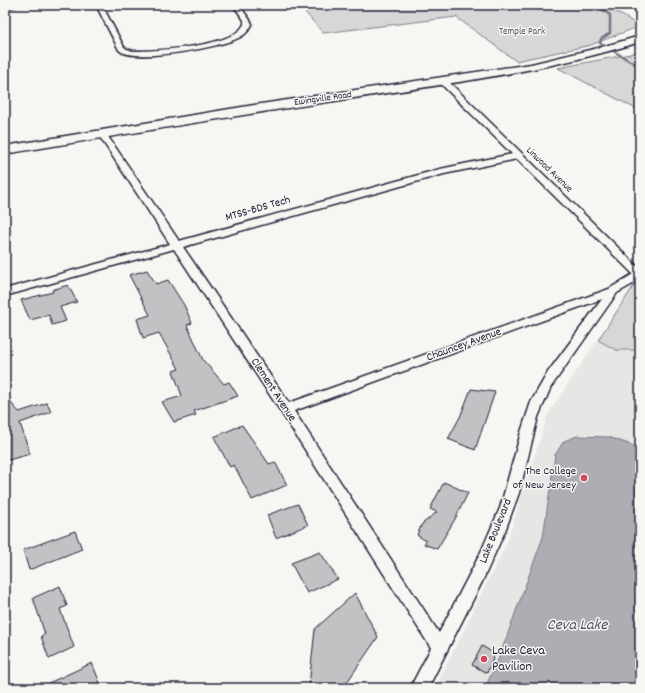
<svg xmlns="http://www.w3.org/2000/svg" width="645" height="693" font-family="Dekko,sans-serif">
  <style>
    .built { fill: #e6e6e4 }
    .green { fill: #d7d7d7; stroke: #7c7c89 }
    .water { fill: #adadb3; stroke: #757583 }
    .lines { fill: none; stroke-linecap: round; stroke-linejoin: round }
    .stream { stroke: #757583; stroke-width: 2.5 }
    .building { fill: #c2c2c4; stroke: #22223b }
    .street-casing { stroke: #22223b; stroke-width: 3 }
    .secondary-casing { stroke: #22223b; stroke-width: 3 }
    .street { fill: #f6f6f2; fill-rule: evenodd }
    .secondary { fill: #f6f6f2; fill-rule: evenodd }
    .poi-dot { fill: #d1495b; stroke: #f6f6f2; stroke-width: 1.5 }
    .labels { text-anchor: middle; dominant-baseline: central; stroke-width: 3; stroke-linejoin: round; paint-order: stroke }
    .far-park-label { font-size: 10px; fill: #4f4f62; stroke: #f6f6f2 }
    .far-street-label { font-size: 10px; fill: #22223b; stroke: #f6f6f2 }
    .street-label { font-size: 12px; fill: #22223b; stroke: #f6f6f2 }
    .poi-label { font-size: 12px; fill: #22223b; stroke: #f6f6f2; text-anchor: end }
    .near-poi-label { font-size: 14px; fill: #22223b; stroke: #f6f6f2; text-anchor: start }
    .near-water-label { font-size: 16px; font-style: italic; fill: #535365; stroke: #f6f6f2 }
  </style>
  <rect width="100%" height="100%" fill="#f6f6f2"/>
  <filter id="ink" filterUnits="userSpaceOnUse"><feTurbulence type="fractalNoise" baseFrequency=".025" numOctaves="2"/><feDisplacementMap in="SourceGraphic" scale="8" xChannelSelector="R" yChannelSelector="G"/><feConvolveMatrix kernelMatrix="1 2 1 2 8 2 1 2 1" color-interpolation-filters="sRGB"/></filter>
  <g filter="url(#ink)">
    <!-- built -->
    <path class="built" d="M635 284 640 289V688H435L507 542 548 414Z"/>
    <!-- green -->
    <path class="green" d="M299 5H605L638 25H640V26L591 45 516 61 456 17 323 33Z
      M640 50V111L558 68 630 54Z
      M640 283V350H616L598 340 635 284Z"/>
    <!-- water -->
    <path class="water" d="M577 436 609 437 640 448V688H485L500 655 543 537 555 455 564 441Z"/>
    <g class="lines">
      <!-- stream -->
      <path class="stream" d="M596 5 610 15V33L601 39 600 43 640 67"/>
    </g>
    <!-- building -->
    <path class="building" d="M147 270 156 284 168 280 184 305 192 323 187 325 203 360 224 384 229 382 238 396 194 411 196 415 174 422 162 402 182 396 173 371 179 369 159 333 143 338 137 319 150 315 129 275Z
      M68 285 77 302 60 307 66 321 52 325 49 315 30 320 21 300 53 292 52 290Z
      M471 389 495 392 475 450 448 439 460 417Z
      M5 396 19 412 47 403 51 412 20 423 30 454 5 461Z
      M242 425 269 464 275 462 287 485 252 500 234 465 230 467 214 437Z
      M444 482 468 493 455 519 437 549 424 544 426 541 417 535 422 524 437 512 430 509Z
      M298 504 308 525 276 538 267 515Z
      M75 531 82 549 29 570 23 550Z
      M320 552 338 579 307 593 291 563Z
      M60 586 67 606 60 609 74 647 49 659 41 636 45 634 33 598Z
      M355 593 378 637 343 688H317L309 685 315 629Z
      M482 646 495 654 487 673 472 665Z
      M92 663 102 688H38Z"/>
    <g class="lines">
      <!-- street casing -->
      <g class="street-casing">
        <path id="street" d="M5 5H19L5 9Z
          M96 5H102L124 47 127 49 133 51C155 51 235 47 244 24V20L233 5H239L250 20 252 24C250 29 247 33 242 36 226 47 132 64 119 50Z
          M440 79H446L640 269V280L617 293 551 387 538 417 519 493 505 531 482 582 428 688H410L431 648 281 412 174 249 5 296V289L170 244 98 134 99 132H105L179 241 440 169 512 154 440 83ZM517 159 633 274 609 289 289 403 183 247 444 174ZM602 299 548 372 531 402 521 432 500 508 480 554 439 633 294 411Z"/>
      </g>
      <!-- secondary casing -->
      <g class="secondary-casing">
        <path id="secondary" d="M640 36V42C541 73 437 85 335 101 225 117 115 136 5 154V146L248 106 531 64 598 48Z"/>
      </g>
      <!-- street -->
      <use href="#street" class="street"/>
      <!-- secondary -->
      <use href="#secondary" class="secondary"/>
    </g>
  </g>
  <!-- markers -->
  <g class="poi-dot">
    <circle cx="584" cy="478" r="4"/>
    <circle cx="484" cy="659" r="4"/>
  </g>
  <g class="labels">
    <!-- far-park labels -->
    <g class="far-park-label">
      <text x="522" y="32">Temple Park</text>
    </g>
    <!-- far-street labels -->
    <g class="far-street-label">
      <text transform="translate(323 99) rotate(-8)">Ewingville Road</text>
      <text transform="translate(549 170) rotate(44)">Linwood Avenue</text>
    </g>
    <!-- street labels -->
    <g class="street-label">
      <text transform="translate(258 209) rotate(-16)">MTSS-BDS Tech</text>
      <text transform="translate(464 345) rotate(-20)">Chauncey Avenue</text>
      <text transform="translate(273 390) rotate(57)">Clement Avenue</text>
      <text transform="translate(496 531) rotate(-68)">Lake Boulevard</text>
    </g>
    <!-- poi labels -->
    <g class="poi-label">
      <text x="576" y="471">The College<tspan x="576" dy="14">of New Jersey</tspan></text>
    </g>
    <!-- near-poi labels -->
    <g class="near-poi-label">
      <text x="492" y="651">Lake Ceva<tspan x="492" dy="16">Pavilion</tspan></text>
    </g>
    <!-- near-water labels -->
    <g class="near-water-label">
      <text x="577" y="625">Ceva Lake</text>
    </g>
  </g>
  <!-- margin -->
  <rect width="645" height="693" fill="none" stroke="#f6f6f2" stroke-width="20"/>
  <rect x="10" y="10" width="625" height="673" fill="none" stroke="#22223b" stroke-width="1.5" filter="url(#ink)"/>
</svg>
